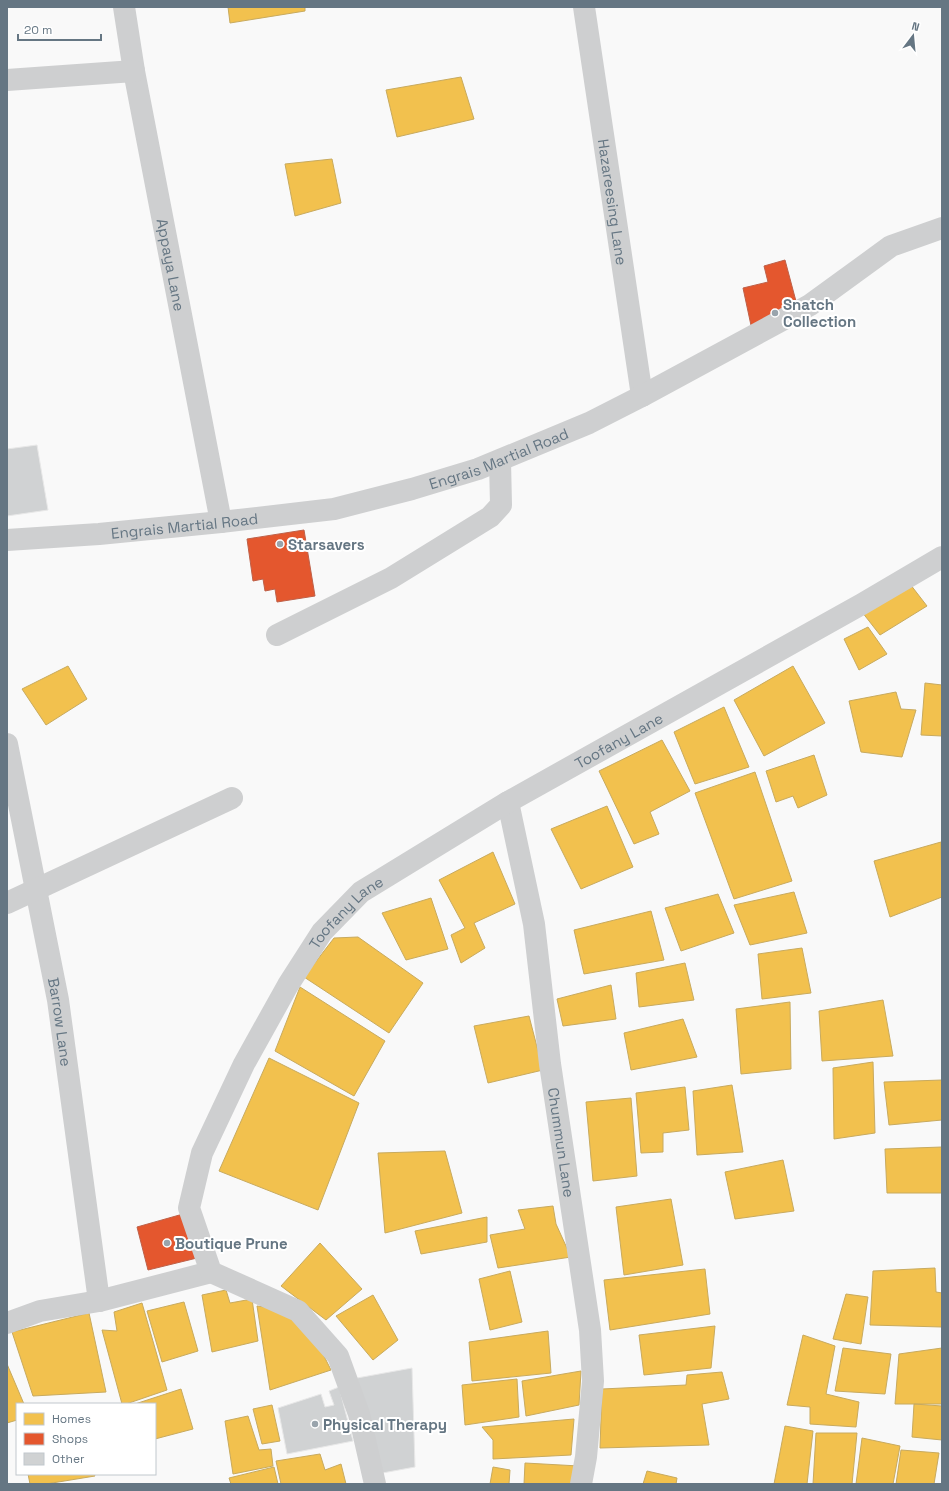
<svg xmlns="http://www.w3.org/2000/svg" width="949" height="1491" font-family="'Space Grotesk',sans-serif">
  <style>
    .homes { fill: #f2c14e; stroke: #c8aa5e }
    .shops { fill: #e4572e; stroke: #be6048 }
    .building { fill: #d0d2d3; stroke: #e8e8e8 }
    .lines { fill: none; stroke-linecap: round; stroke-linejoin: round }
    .minor { stroke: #cecfd0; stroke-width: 22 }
    .poi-dot { fill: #99a4ac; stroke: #fff; stroke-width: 1.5 }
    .labels { text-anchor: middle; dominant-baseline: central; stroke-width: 4; stroke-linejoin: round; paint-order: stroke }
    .street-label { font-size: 15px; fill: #657683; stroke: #fff }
    .poi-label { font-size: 15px; font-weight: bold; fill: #657683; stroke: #fff; text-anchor: start }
  </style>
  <rect width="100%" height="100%" fill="#f9f9f9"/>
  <!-- homes -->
  <path class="homes" d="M228 7H305V11L230 23Z
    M461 77 474 119 397 137 386 90Z
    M332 159 341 203 295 216 285 164Z
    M910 584 927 606 880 635 862 612Z
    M868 627 887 654 859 670 844 639Z
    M68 666 87 699 46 725 22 689Z
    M793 666 825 723 764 756 734 700Z
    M925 683 942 685V736L921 735Z
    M896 692 901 709 916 710 902 757 861 752 849 701Z
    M724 707 749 767 695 784 674 732Z
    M662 740 690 791 650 812 659 834 634 844 599 771Z
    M814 755 827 795 798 808 793 796 776 802 766 771Z
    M755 772 792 881 734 899 695 793Z
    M607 806 633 867 581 889 551 829Z
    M941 842 942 897 890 917 874 861Z
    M493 852 515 904 474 923 485 948 461 963 451 935 465 928 439 880Z
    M794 892 807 933 750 945 734 905Z
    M718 894 734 933 681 951 665 908Z
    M431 898 448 949 406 960 382 913Z
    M651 911 664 960 584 974 574 930Z
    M358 937 423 983 389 1033 304 977 334 938Z
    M802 948 811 993 762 999 758 954Z
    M685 963 694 1000 639 1007 636 973Z
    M611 985 616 1019 563 1026 557 999Z
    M300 987 385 1041 354 1096 275 1051Z
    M883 1000 893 1056 822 1061 819 1011Z
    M790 1002 791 1069 741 1074 736 1009Z
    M529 1016 543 1070 488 1083 474 1026Z
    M683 1019 697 1057 631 1070 624 1033Z
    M269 1058 359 1103 318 1210 219 1171Z
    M873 1062 875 1133 834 1139 833 1068Z
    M942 1080V1120L889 1125 884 1082Z
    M732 1085 743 1152 697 1155 693 1091Z
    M685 1087 689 1130 663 1133V1152L641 1153 636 1093Z
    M631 1098 637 1176 593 1181 586 1102Z
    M942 1147V1193H887L885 1149Z
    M445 1151 462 1213 385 1233 378 1153Z
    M783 1160 794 1211 735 1219 725 1172Z
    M671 1199 683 1265 624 1275 616 1207Z
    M553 1206 556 1224 571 1257 498 1268 490 1235 525 1229 518 1210Z
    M487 1217V1242L421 1254 415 1231Z
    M320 1243 362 1289 326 1320 281 1286Z
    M935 1268 936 1292 942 1293V1327L870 1325 873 1271Z
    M705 1269 710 1314 610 1330 604 1280Z
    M510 1271 522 1322 490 1330 479 1279Z
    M226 1290 230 1303 252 1299 258 1341 212 1352 202 1295Z
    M846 1294 868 1297 861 1344 833 1339Z
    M373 1295 398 1340 373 1360 336 1316Z
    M184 1302 198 1351 162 1362 147 1311Z
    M142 1303 167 1390 126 1404H122L102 1330 117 1331 114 1312Z
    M257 1306 290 1310 316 1340 331 1370 270 1390Z
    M89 1313 106 1392 33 1396 12 1332Z
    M715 1326 711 1368 644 1375 639 1335Z
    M548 1331 551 1373 472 1381 469 1342Z
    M803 1335 835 1346 826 1394 859 1402 856 1427 810 1424V1407L787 1405Z
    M843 1348 891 1354 885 1394 835 1391Z
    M942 1348V1404H895L899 1354Z
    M7 1364 24 1404H17V1420L7 1423Z
    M581 1371 579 1405 526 1416 522 1381Z
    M722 1372 729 1399 702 1404 709 1445 600 1448 602 1389 686 1385 687 1375Z
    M517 1379 519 1417 465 1425 462 1385Z
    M181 1389 193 1429 155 1439V1404H135Z
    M914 1404 942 1406V1440L912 1437Z
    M272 1405 280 1441 262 1444 253 1409Z
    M248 1416 259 1450 271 1449 273 1466 233 1474 225 1421Z
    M574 1419 571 1455 493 1459V1440L482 1427Z
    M785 1426 813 1431 807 1484H774Z
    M816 1433H857L852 1484H813Z
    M862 1438 900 1446 893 1484H856Z
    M901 1450 939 1453 934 1484H896Z
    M320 1454 325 1470 341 1464 346 1484H281L276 1461Z
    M525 1463 579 1466 576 1484H524Z
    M274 1467 278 1484H231L229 1478Z
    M493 1467 510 1470 509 1484H490Z
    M647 1471 677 1478 676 1484H643Z
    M28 1474H94L95 1476 46 1484H30Z"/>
  <!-- shops -->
  <path class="shops" d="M785 260 797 305 752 330 743 288 768 282 764 266Z
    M304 530 315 596 277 602 275 589 265 591 263 579 253 581 247 539Z
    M183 1214 197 1258 148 1270 137 1227Z"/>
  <!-- building -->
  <path class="building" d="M37 445 48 510 7 516V449Z
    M412 1368 415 1467 377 1474 357 1378Z
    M339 1387 353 1441 287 1454 278 1408 321 1394 325 1407 334 1405 329 1391Z"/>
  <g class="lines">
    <!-- minor -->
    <g class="minor">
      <path id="s1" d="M124 7 134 71 221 522"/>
      <path id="s2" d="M584 7 642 396"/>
      <path d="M7 80 134 71"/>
      <path id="s3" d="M7 540 99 534 221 522 334 509 412 489 478 469 589 423 642 396 810 305 891 246 942 228"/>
      <path d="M277 635 391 578 490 517 501 505 500 461"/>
      <path id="s4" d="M7 744 58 1000 99 1301"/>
      <path id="s5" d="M508 802 534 924 550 1064 590 1330 593 1381 586 1457 581 1484"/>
      <path d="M7 903 232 798"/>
      <path d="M7 1323 40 1311 99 1301 211 1272"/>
      <path id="s6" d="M375 1484 359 1414 338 1356 298 1311 211 1272 189 1208 202 1153 244 1064 288 985 322 932 361 892 508 802 862 604 942 557"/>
    </g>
  </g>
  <!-- markers -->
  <g class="poi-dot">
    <circle cx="775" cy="313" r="4"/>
    <circle cx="280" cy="544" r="4"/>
    <circle cx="167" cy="1243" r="4"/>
    <circle cx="315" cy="1424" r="4"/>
  </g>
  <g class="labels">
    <!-- street labels -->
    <g class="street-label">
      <text stroke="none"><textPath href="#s2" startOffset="197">Hazareesing Lane</textPath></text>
      <text stroke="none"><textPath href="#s1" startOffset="262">Appaya Lane</textPath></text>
      <text stroke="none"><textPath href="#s3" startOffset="501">Engrais Martial Road</textPath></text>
      <text stroke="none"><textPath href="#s3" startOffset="178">Engrais Martial Road</textPath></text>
      <text stroke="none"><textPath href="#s6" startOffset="1020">Toofany Lane</textPath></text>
      <text stroke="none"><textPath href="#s6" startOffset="696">Toofany Lane</textPath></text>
      <text stroke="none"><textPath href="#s4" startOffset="283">Barrow Lane</textPath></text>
      <text stroke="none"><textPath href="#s5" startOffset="345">Chummun Lane</textPath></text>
    </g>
    <!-- poi labels -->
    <g class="poi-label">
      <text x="783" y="304">Snatch<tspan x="783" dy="17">Collection</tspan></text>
      <text x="288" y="544">Starsavers</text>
      <text x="175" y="1243">Boutique Prune</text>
      <text x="323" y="1424">Physical Therapy</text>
    </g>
  </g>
  <!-- border -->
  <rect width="949" height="1491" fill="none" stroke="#657683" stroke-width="16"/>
  <!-- legend -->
  <rect x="16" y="1403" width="140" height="72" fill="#ffffff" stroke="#c1c8cd"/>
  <rect x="24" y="1413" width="20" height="12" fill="#f2c14e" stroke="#c1c8cd"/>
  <text x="52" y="1423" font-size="12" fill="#657683">Homes</text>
  <rect x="24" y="1433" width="20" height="12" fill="#e4572e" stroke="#c1c8cd"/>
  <text x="52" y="1443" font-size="12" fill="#657683">Shops</text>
  <rect x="24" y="1453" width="20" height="12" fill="#d0d2d3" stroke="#c1c8cd"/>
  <text x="52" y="1463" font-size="12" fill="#657683">Other</text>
  <!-- north arrow -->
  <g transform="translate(913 36) rotate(16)" stroke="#ffffff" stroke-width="3" paint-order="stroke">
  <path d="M0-3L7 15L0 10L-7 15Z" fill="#657683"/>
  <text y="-6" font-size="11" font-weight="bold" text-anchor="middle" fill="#657683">N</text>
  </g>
  <!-- scale -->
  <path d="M18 34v6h83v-6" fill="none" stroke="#657683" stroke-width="2"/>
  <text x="24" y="34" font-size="12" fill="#657683" stroke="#ffffff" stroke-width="3" paint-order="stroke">20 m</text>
</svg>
